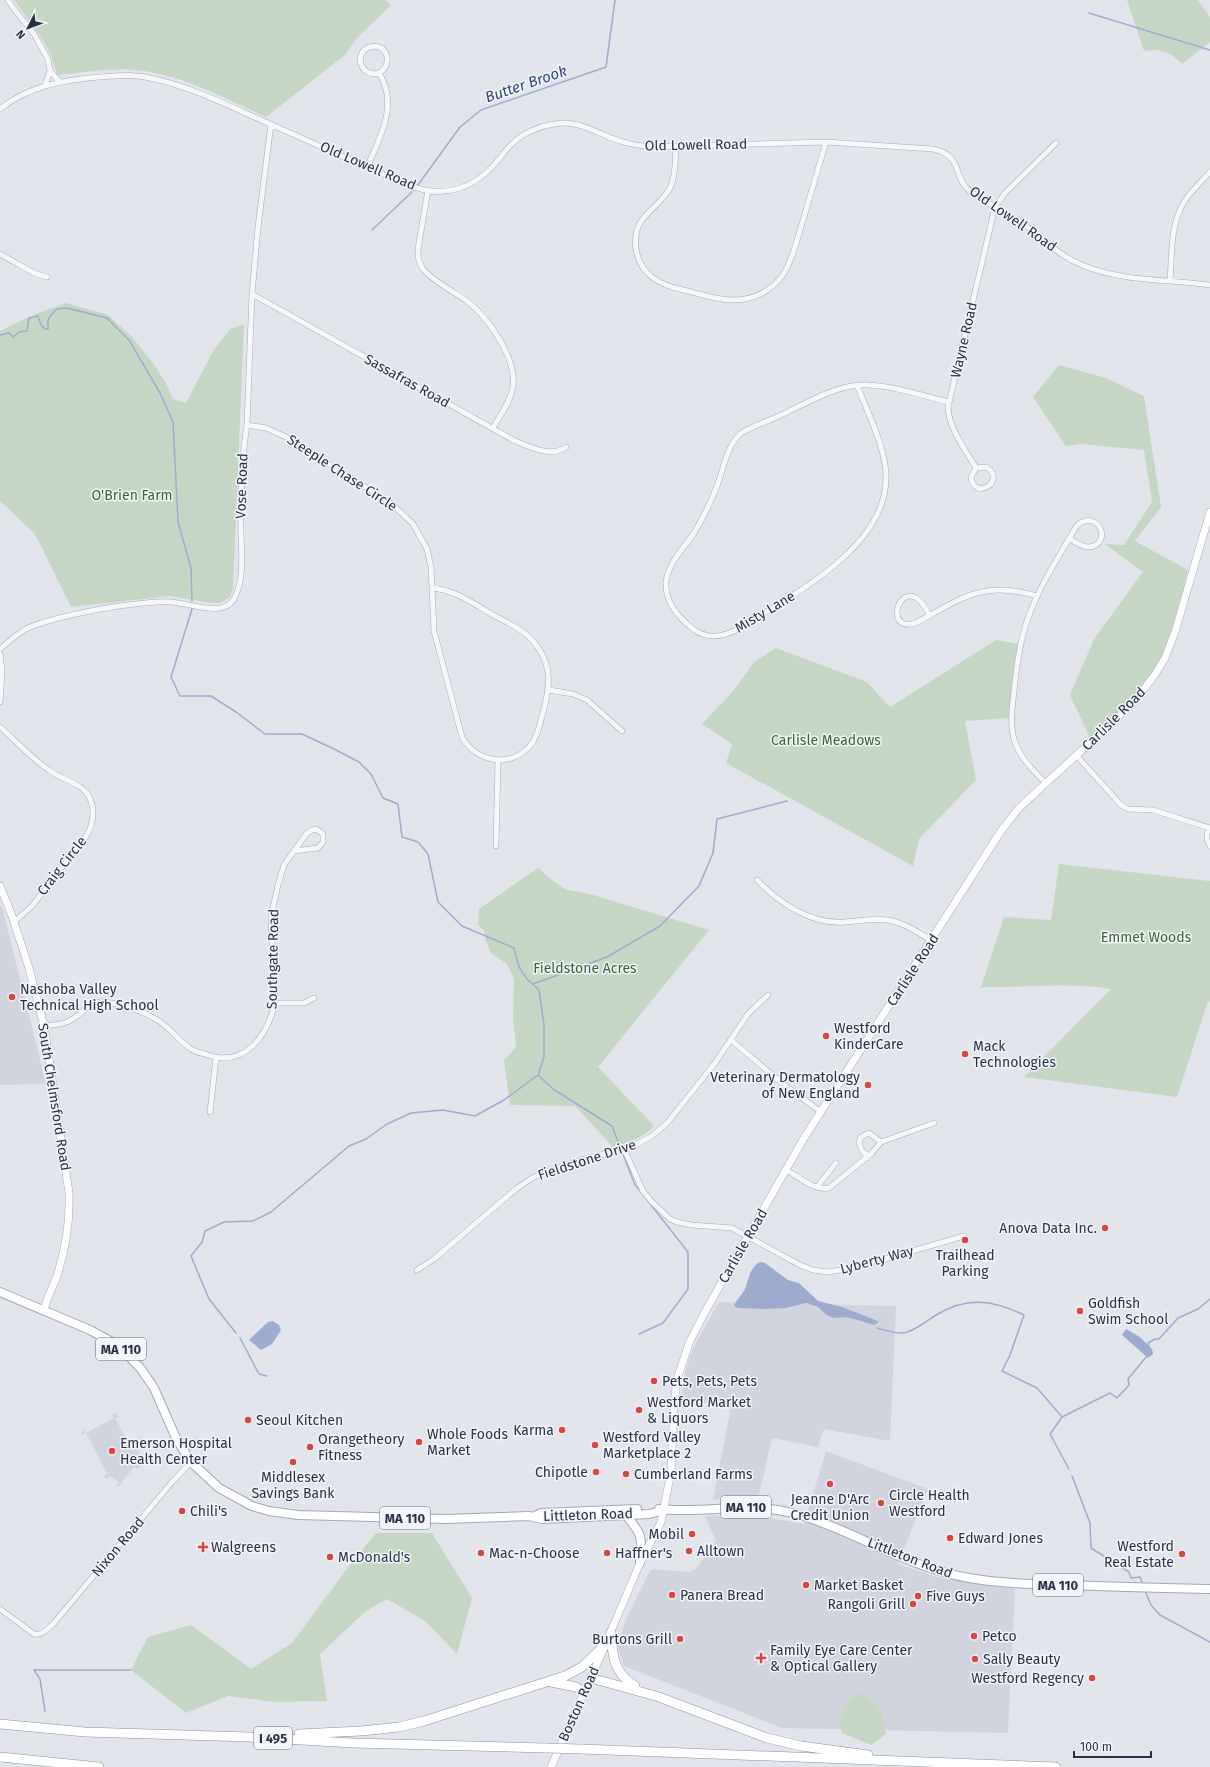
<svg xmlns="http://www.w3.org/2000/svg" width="1210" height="1767" font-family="'Fira Sans',sans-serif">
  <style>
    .built { fill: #d1d4de }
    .green { fill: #c5d7c4 }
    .water { fill: #9cabce }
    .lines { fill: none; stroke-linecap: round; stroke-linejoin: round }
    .stream { stroke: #9cabce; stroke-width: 1.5 }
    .street-casing { stroke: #a7abb7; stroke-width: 6 }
    .secondary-casing { stroke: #a7abb7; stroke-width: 8 }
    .primary-casing { stroke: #a1a7b9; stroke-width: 10 }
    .highway-casing { stroke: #898fa4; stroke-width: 10 }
    .street { stroke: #f6f7fa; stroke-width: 5 }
    .secondary { stroke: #fff; stroke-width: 7 }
    .primary { stroke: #fff; stroke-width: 8 }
    .highway { stroke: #fff; stroke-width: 9 }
    .highway-bridge-casing { stroke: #898fa4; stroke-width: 10; stroke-linecap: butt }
    .highway-bridge { stroke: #fff; stroke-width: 9 }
    .poi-dot { fill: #d94541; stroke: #f3f5f9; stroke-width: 1.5 }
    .labels { text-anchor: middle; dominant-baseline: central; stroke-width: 3; stroke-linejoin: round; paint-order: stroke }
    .shield { fill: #f3f5f9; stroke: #666a7c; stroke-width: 1 }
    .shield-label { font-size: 13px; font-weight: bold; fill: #292f46 }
    .street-label { font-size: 14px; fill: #292f46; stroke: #f3f5f9 }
    .park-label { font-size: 14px; fill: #366335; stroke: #f3f5f9 }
    .poi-label { font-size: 14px; fill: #292f46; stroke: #f3f5f9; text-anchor: start }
    .water-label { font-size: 15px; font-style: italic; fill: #30457e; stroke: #f3f5f9 }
  </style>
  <rect width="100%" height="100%" fill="#e3e5ec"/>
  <!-- built -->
  <path class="built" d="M0 905 3 910 46 1084 0 1085Z
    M719 1302 896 1306 890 1441 824 1429 818 1447 772 1438 758 1499H713L732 1402 681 1403 685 1372 694 1346Z
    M114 1413 120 1417 115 1418 130 1445 134 1443 144 1462 138 1469 134 1467 118 1487 116 1486 119 1482 110 1476 107 1479 103 1476 107 1474 86 1433 81 1435V1434L84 1430 86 1433 114 1418 112 1415Z
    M826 1451 928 1489 898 1564 940 1578 1015 1589 1008 1733 782 1728 624 1666 617 1645 627 1617 651 1569 690 1572V1573L693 1569 695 1570 716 1541 705 1516 748 1514 804 1524Z"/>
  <!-- green -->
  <path class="green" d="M14 0H385L391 5 357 38 345 55 266 117C223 98 180 73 133 70 108 68 82 73 57 75L51 55 44 42Z
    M1127 0H1198L1210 17V42L1182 64C1172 52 1159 48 1144 51Z
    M66 303 108 315 132 337 153 363 167 385 173 399 186 403 213 351 230 329 244 324 233 589 229 598 220 603H211L170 596 71 607 35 534 0 501V331L35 314Z
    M1059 365 1106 378 1144 396 1161 507 1135 541 1188 570 1175 627 1152 679 1092 742 1070 695 1094 639 1143 572 1105 544 1124 545 1152 502 1144 450 1081 444 1066 446 1033 397Z
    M996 640 1018 644 1013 674 1009 718 965 721 976 780 919 839 913 866 726 763 732 744 702 724 734 690 754 662 776 648 867 682 890 707Z
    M1059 864 1210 881V1002L1208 1001 1177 1097 1024 1077 1111 989C1070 982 1026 988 984 987L980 989 983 981 1004 917 1051 920Z
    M538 868 554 882 567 890 590 894 709 930 598 1067 654 1126C642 1139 629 1142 613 1147L575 1106 510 1105 504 1060 516 1047 513 1017 514 979 507 964 491 953 486 941 484 930 478 925 479 909Z
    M376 1533H432L472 1598 457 1654 425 1621 387 1599 366 1611 320 1654 327 1701 275 1702 228 1696 186 1713 131 1670 148 1637 191 1625 251 1669 292 1643 346 1570Z
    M862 1694C882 1704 882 1713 886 1734L871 1745 842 1733 839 1720 845 1707 853 1697Z"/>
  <!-- water -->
  <path class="water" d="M760 1262 765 1263 788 1280 799 1283 818 1301 842 1307 878 1321V1323L874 1325 847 1317 833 1318 827 1315 818 1307 806 1303 786 1308 766 1309 738 1308 734 1306C736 1300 742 1295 745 1289 749 1279 749 1268 760 1262Z
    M273 1321 279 1325 281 1330 272 1344 261 1350 249 1340 268 1322Z
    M1126 1329 1140 1337 1152 1349 1153 1354 1148 1358 1122 1335Z"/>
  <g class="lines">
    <!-- stream -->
    <path class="stream" d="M1089 13 1210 50
      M418 185 460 127 481 110 606 67 615 0
      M372 230 414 190
      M0 335 9 333 13 337 19 332 27 331 29 318 38 316 41 325 45 329H48V320L51 315 57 309 67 308 107 318 129 340 160 393 173 422 178 522 191 568 192 601
      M192 609 171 677 180 696H211L236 712 265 734H302L334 749 359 762 371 774 383 798 398 804 402 837 418 842 428 854 438 902 462 926 514 948 519 967 527 979 539 990 544 1025V1057L538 1075 504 1100 475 1116 443 1110 411 1113 387 1124 366 1139 349 1146 271 1212 253 1221 224 1222 205 1231 202 1242 191 1256 209 1299 236 1333
      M533 984 607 957 660 926 699 886 713 853 717 819 787 801
      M538 1075 553 1089 612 1126 635 1185 642 1193
      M877 1328C885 1330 893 1333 901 1333 911 1334 928 1320 936 1315 967 1296 993 1300 1024 1315L1010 1355 1002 1371 1037 1388 1062 1417
      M639 1334 663 1323 688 1289V1252L644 1196
      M240 1338 259 1374 267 1376
      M1149 1347 1148 1343 1155 1339H1159L1178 1318 1198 1309 1210 1299
      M1069 1469 1050 1434 1062 1417 1110 1393 1117 1398 1129 1385 1128 1379 1147 1356
      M1072 1476 1090 1523 1091 1548 1129 1572 1131 1578 1140 1577 1142 1582
      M1145 1591 1151 1605 1160 1615 1210 1642
      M45 1711 40 1679 34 1670H131"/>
    <!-- street casing -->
    <g class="street-casing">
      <path id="street" d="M8 0 14 9 34 34 48 59 50 71 60 82
        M45 85 50 71
        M0 109C28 86 64 80 99 77 117 76 133 74 150 78 189 86 225 104 261 120 306 140 351 160 396 180 406 184 415 188 425 190 448 195 472 187 489 170 498 162 504 151 513 143 523 133 540 126 554 124 579 119 597 134 620 141 631 145 642 146 653 147L826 142 933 149C965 156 951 177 971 192 987 204 1006 212 1022 223 1042 237 1059 256 1082 265 1122 282 1168 279 1210 285
        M676 147C675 160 676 174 671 186 660 210 631 214 636 249 640 275 660 285 683 290 702 294 725 303 745 299 761 296 774 287 783 275 792 261 796 243 801 227 809 199 818 170 826 142
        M367 167C380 138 399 104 379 73 360 78 353 52 370 47 387 42 394 64 379 73
        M428 190 418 249C418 256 418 262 423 269 434 282 453 291 467 301 489 318 517 359 513 387 510 403 500 415 493 428
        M0 254 34 273 47 277
        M1170 281C1172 255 1170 225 1184 202 1191 191 1201 182 1210 172
        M252 294 515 441C530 447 552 458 566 447
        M857 385C867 411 887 451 886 478 886 549 790 596 738 629 723 637 708 640 693 629 679 618 665 602 666 583 667 564 684 548 694 533 703 518 711 502 717 486 724 468 726 448 740 434 752 426 766 422 779 416 805 404 839 383 868 385 895 386 923 396 949 402
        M247 425 266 428 286 437 392 504 413 524 427 549 431 567 434 631 462 737C476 762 509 768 529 747 537 738 539 727 542 716 549 691 554 669 537 646 527 631 508 623 493 615 473 603 455 590 432 588
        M976 468 986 467C1008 480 974 502 971 477L976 468C965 449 949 429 948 407L995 207 1005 193 1056 143
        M930 616C927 611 924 604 919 600 898 582 884 633 916 623 962 598 983 580 1037 596
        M0 649C7 643 15 636 24 630 33 625 44 622 55 619 82 612 108 607 135 604 147 603 159 601 171 602 190 603 225 619 235 597 246 575 240 543 241 519 241 488 242 456 247 425L252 294 258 227 271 124
        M0 654 2 672 0 702
        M549 690 573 694 587 700 622 731
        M0 727C16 741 31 758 49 770 58 777 69 780 79 786 96 797 96 819 87 835L32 906 14 922
        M1076 755 1121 805 1128 809 1153 810 1210 828
        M1046 783C1034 772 1022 760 1016 745 1009 727 1012 709 1014 691 1017 664 1020 638 1030 613 1041 583 1060 555 1076 527 1091 509 1112 533 1096 545 1092 547 1088 548 1084 546 1079 545 1074 541 1070 539
        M1210 828C1206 833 1206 840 1210 846
        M496 846 498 760
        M757 880C779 903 812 925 845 922 860 921 873 918 888 920 904 923 918 932 932 941
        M275 1003H304L314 998
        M44 1026C53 1025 63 1025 71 1020 83 1014 89 1000 104 1002 122 1004 143 1011 159 1021 171 1029 179 1041 191 1049 195 1052 201 1053 205 1054 244 1069 267 1037 275 1003L271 917 278 885 284 865 307 833 312 830 316 829 323 834V842L318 848 294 851
        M731 1040 783 1084 821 1112
        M210 1112 216 1058
        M624 1149 643 1191 652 1202 670 1219 677 1222 692 1225 732 1228 800 1265 813 1270 827 1272 854 1268 964 1236
        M868 1156 862 1151 859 1142 861 1137 869 1133 881 1142
        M786 1170C800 1177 813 1191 829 1188L872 1153 881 1142 934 1123
        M817 1187 836 1163
        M417 1270 434 1259 516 1189 532 1178 543 1173 582 1160 634 1146 652 1136 668 1122 715 1063 748 1014 768 995
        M0 1609 34 1634C42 1636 49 1628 54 1623L172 1482 191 1462"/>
    </g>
    <!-- secondary casing -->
    <g class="secondary-casing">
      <path id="secondary" d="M0 886 12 916 29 968 44 1026 69 1193C70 1221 66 1248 57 1276 53 1287 47 1298 44 1310
        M609 1636 640 1563 661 1522 671 1472 674 1405 677 1379 690 1341 705 1312 804 1138 1001 831 1018 809 1132 704 1154 676 1165 658 1175 632 1210 512
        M551 1767 604 1648"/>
    </g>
    <!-- primary casing -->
    <g class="primary-casing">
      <path id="primary" d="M0 1292 90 1330 110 1341 127 1354 141 1369 154 1388 176 1438 191 1462 219 1488 252 1506 269 1511 298 1515 445 1519 529 1516 542 1519 649 1514 664 1510
        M659 1509C705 1514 751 1501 797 1514 856 1531 908 1568 969 1578 1003 1584 1037 1584 1071 1585 1117 1587 1164 1588 1210 1589
        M626 1515C643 1536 642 1536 640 1563
        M535 1516 541 1513 637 1509"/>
    </g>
    <!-- highway casing -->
    <g class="highway-casing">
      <path id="highway" d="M611 1632C612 1655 614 1674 635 1686
        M591 1678 659 1697 767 1738 801 1746 868 1755
        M551 1682 576 1687 584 1692
        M0 1724 85 1732 249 1737 353 1743 546 1748
        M299 1734 361 1731 399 1727 424 1721 565 1676 582 1667 606 1644
        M581 1749 1056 1767
        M0 1757 99 1767"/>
    </g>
    <!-- street -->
    <use href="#street" class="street"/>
    <!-- secondary -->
    <use href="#secondary" class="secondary"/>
    <!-- primary -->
    <use href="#primary" class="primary"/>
    <!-- highway -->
    <use href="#highway" class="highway"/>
    <!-- highway-bridge casing -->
    <g class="highway-bridge-casing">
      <path id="highway-bridge" d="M546 1748 581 1749"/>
    </g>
    <!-- highway-bridge -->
    <use href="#highway-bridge" class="highway-bridge"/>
  </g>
  <!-- markers -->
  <g class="poi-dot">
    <circle cx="12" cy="997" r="4"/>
    <circle cx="826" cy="1036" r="4"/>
    <circle cx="965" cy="1054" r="4"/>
    <circle cx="868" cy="1085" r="4"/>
    <circle cx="1105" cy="1228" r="4"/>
    <circle cx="965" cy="1240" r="4"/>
    <circle cx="1080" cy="1311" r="4"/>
    <circle cx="654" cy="1381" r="4"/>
    <circle cx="639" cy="1410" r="4"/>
    <circle cx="248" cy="1420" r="4"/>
    <circle cx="562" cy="1430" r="4"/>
    <circle cx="419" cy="1442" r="4"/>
    <circle cx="595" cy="1445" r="4"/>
    <circle cx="310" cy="1447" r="4"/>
    <circle cx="112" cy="1451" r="4"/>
    <circle cx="293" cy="1462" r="4"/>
    <circle cx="596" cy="1472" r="4"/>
    <circle cx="626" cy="1474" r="4"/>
    <circle cx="830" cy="1484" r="4"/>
    <circle cx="881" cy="1503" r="4"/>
    <circle cx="182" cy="1511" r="4"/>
    <circle cx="692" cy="1534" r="4"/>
    <circle cx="950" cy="1538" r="4"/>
    <path d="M201 1541h4v4h4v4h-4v4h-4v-4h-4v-4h4z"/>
    <circle cx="689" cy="1551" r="4"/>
    <circle cx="481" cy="1553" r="4"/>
    <circle cx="607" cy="1553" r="4"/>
    <circle cx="1182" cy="1554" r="4"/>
    <circle cx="330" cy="1557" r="4"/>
    <circle cx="806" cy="1585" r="4"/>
    <circle cx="672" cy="1595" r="4"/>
    <circle cx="918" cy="1596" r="4"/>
    <circle cx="913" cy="1604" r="4"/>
    <circle cx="974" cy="1636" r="4"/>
    <circle cx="680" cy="1639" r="4"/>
    <path d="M759 1652h4v4h4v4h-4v4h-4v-4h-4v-4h4z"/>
    <circle cx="975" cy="1659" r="4"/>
    <circle cx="1092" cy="1678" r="4"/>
  </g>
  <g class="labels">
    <!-- shield labels -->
    <g class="shield">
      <rect x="96" y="1338" width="50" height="22" rx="3"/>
      <rect x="721" y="1496" width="50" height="22" rx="3"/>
      <rect x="380" y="1507" width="50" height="22" rx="3"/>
      <rect x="1033" y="1574" width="50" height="22" rx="3"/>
      <rect x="254" y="1727" width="38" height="22" rx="3"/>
    </g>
    <g class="shield-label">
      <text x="121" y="1349">MA 110</text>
      <text x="746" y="1507">MA 110</text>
      <text x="405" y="1518">MA 110</text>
      <text x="1058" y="1585">MA 110</text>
      <text x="273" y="1738">I 495</text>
    </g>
    <!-- street labels -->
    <g class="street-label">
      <text transform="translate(696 145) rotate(-1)">Old Lowell Road</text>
      <text transform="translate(368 166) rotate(23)">Old Lowell Road</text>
      <text transform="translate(1013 219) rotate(35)">Old Lowell Road</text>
      <text transform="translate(964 340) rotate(-77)">Wayne Road</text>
      <text transform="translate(407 381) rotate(29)">Sassafras Road</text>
      <text transform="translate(342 473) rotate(33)">Steeple Chase Circle</text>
      <text transform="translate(242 486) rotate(-88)">Vose Road</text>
      <text transform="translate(765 612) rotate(-31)">Misty Lane</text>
      <text transform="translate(1114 719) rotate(-45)">Carlisle Road</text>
      <text transform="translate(62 866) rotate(-52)">Craig Circle</text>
      <text transform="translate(273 959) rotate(-89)">Southgate Road</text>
      <text transform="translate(913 970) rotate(-57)">Carlisle Road</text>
      <text transform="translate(54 1097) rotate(81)">South Chelmsford Road</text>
      <text transform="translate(587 1160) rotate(-18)">Fieldstone Drive</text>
      <text transform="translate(743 1246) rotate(-60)">Carlisle Road</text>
      <text transform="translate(877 1260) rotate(-15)">Lyberty Way</text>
      <text transform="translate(588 1515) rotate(-2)">Littleton Road</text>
      <text transform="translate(118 1547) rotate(-50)">Nixon Road</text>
      <text transform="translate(910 1558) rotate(21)">Littleton Road</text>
      <text transform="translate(579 1704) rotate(-66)">Boston Road</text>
    </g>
    <!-- park labels -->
    <g class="park-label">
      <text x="132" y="495">O'Brien Farm</text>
      <text x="826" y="740">Carlisle Meadows</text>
      <text x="1146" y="937">Emmet Woods</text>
      <text x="585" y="968">Fieldstone Acres</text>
    </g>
    <!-- poi labels -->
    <g class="poi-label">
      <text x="20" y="989">Nashoba Valley<tspan x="20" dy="16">Technical High School</tspan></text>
      <text x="834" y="1028">Westford<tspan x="834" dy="16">KinderCare</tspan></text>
      <text x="973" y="1046">Mack<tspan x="973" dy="16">Technologies</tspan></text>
      <text x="860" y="1077" text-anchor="end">Veterinary Dermatology<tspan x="860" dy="16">of New England</tspan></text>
      <text x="1097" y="1228" text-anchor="end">Anova Data Inc.</text>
      <text x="965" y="1255" text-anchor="middle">Trailhead<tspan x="965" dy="16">Parking</tspan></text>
      <text x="1088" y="1303">Goldfish<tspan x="1088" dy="16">Swim School</tspan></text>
      <text x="662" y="1381">Pets, Pets, Pets</text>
      <text x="647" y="1402">Westford Market<tspan x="647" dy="16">&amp; Liquors</tspan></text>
      <text x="256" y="1420">Seoul Kitchen</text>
      <text x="554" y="1430" text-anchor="end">Karma</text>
      <text x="427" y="1434">Whole Foods<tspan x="427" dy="16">Market</tspan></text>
      <text x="603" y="1437">Westford Valley<tspan x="603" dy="16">Marketplace 2</tspan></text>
      <text x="318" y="1439">Orangetheory<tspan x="318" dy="16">Fitness</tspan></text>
      <text x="120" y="1443">Emerson Hospital<tspan x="120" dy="16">Health Center</tspan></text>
      <text x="588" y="1472" text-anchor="end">Chipotle</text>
      <text x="634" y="1474">Cumberland Farms</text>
      <text x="293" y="1477" text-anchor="middle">Middlesex<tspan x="293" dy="16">Savings Bank</tspan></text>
      <text x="889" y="1495">Circle Health<tspan x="889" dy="16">Westford</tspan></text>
      <text x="830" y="1499" text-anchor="middle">Jeanne D'Arc<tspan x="830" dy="16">Credit Union</tspan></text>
      <text x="190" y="1511">Chili's</text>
      <text x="684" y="1534" text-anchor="end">Mobil</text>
      <text x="958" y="1538">Edward Jones</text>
      <text x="1174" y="1546" text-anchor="end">Westford<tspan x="1174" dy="16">Real Estate</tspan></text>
      <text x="211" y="1547">Walgreens</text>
      <text x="697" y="1551">Alltown</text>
      <text x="489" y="1553">Mac-n-Choose</text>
      <text x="615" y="1553">Haffner's</text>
      <text x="338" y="1557">McDonald's</text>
      <text x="814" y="1585">Market Basket</text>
      <text x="680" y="1595">Panera Bread</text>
      <text x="926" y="1596">Five Guys</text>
      <text x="905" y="1604" text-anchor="end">Rangoli Grill</text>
      <text x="982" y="1636">Petco</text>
      <text x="672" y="1639" text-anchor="end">Burtons Grill</text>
      <text x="770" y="1650">Family Eye Care Center<tspan x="770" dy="16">&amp; Optical Gallery</tspan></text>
      <text x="983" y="1659">Sally Beauty</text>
      <text x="1084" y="1678" text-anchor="end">Westford Regency</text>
    </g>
    <!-- water labels -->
    <g class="water-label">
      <text transform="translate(526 84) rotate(-19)">Butter Brook</text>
    </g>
  </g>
  <!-- north arrow -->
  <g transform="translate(28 28) rotate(228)" stroke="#f3f5f9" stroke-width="3" paint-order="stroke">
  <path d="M0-3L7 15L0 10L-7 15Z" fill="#292f46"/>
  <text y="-6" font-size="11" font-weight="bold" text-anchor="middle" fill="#292f46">N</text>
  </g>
  <!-- scale -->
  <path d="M1074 1751v6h77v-6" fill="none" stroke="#292f46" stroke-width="2"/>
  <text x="1080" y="1751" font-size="12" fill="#292f46" stroke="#f3f5f9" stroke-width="3" paint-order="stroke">100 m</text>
</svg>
